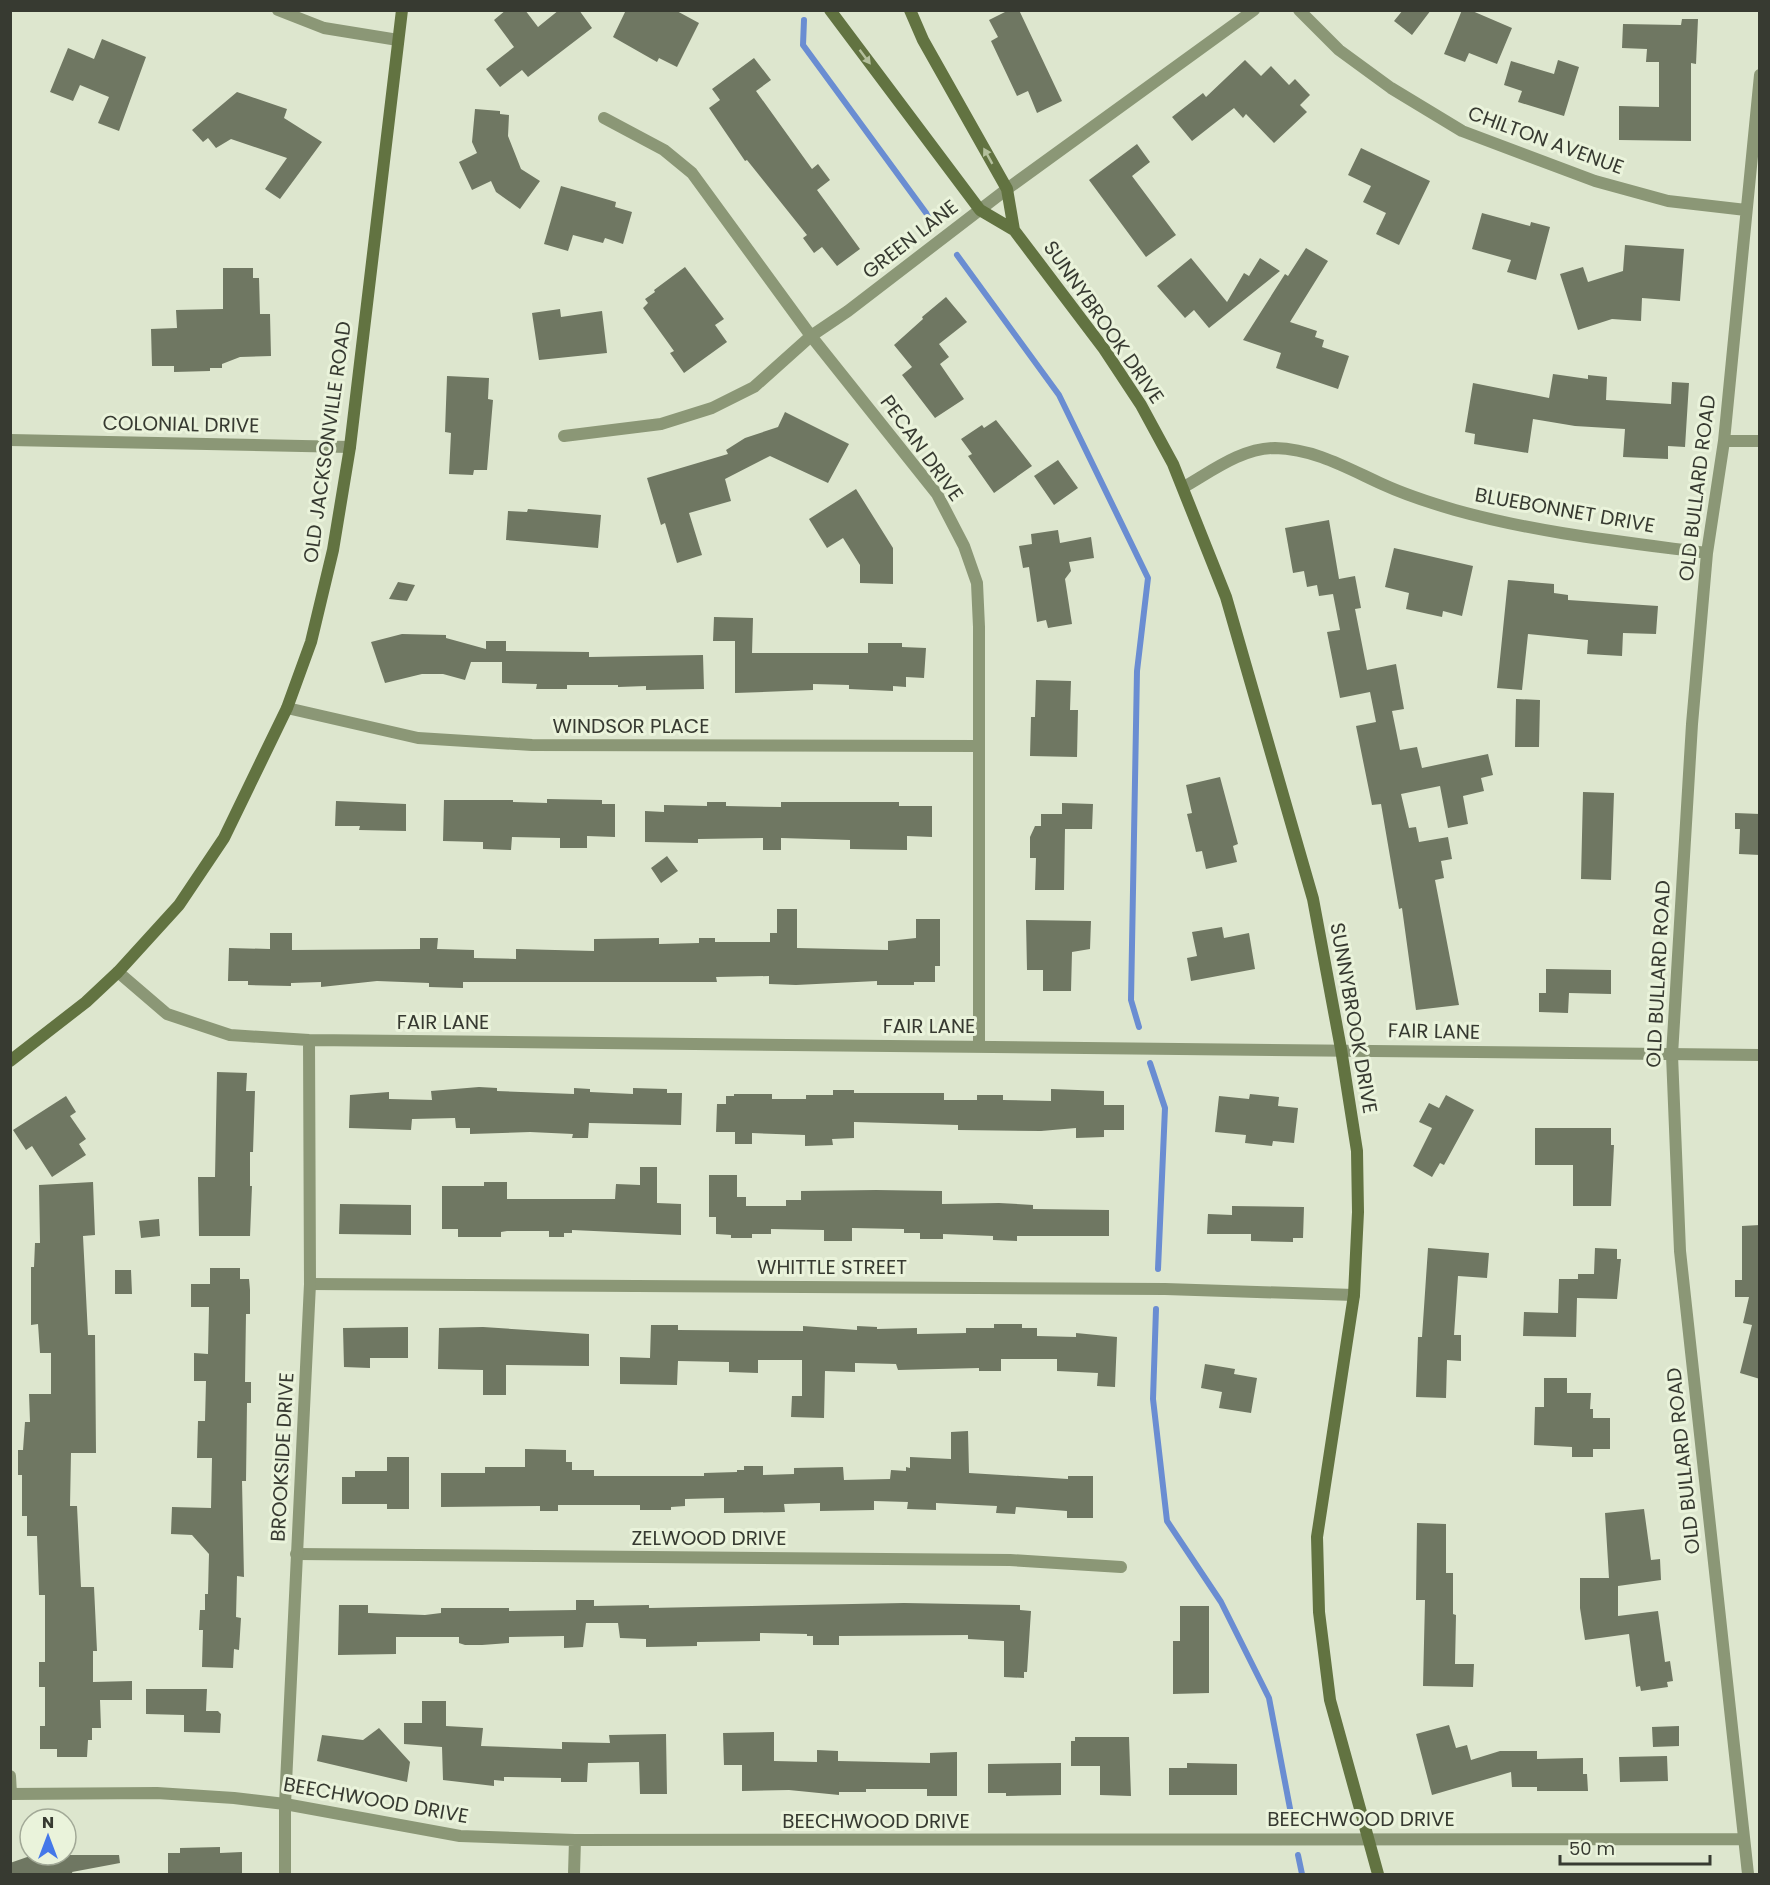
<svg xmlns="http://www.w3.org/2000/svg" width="1770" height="1885" font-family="Poppins,sans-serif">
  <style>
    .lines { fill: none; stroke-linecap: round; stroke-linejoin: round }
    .stream { stroke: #6a8dd2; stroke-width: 6 }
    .building { fill: #6f7762 }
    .minor { stroke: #8b9776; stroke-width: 12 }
    .tertiary { stroke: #8b9776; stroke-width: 12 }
    .secondary { stroke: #627341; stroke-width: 12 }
    .oneway { fill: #b4c09d }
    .labels { text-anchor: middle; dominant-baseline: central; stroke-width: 6; stroke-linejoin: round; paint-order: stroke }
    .street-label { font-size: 20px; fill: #373a31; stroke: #eaf3db }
  </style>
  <rect width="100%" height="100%" fill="#dde6ce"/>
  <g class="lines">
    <!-- stream -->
    <path class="stream" d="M804 20 803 45 932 221
      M957 255 1059 395 1148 578 1137 671 1131 1000 1139 1027
      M1150 1063 1165 1108 1158 1269
      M1156 1309 1153 1399 1167 1521 1221 1602 1269 1698 1292 1819
      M1298 1855 1302 1874"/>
  </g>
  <!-- building -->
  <path class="building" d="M506 10H525L538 27 559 10H579L592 28 528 77 522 70 500 87 486 69 514 47 494 20Z
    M626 10H675L699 23 677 67 659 58 657 62 613 37Z
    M1009 10H1019L1062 101 1037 113 1028 91 1017 96 991 41 998 37 989 20Z
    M1403 10H1431L1412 35 1394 21Z
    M1462 10H1470L1512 28 1497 64 1469 53 1465 62 1444 54Z
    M1682 19H1698L1696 64 1691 63V141L1619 140V106L1659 107V62H1646L1647 49 1622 48 1623 24 1681 25Z
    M102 39 146 57 119 131 98 123 109 97 80 85 73 101 50 92 68 48 94 59Z
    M754 58 771 80 756 91 812 169 818 164 830 180 817 190 860 249 837 266 822 247 814 253 803 238 807 235 747 160 745 161 709 108 720 100 712 89Z
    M1245 60 1261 76 1271 66 1289 85 1295 79 1310 95 1300 105 1307 112 1274 143 1246 114 1243 118 1234 108 1192 141 1172 117 1203 93 1206 97Z
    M1558 60 1579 67 1564 116 1518 102 1522 91 1504 85 1511 61 1554 74Z
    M237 92 287 109 284 118 322 142 280 199 265 189 287 158 231 139 216 148 208 138 203 142 192 130Z
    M475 109 500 111V114L509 115 508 136 521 169 540 181 520 209 496 192 491 181 472 190 459 162 477 153 472 142Z
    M1137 144 1150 162 1132 176 1176 235 1146 257 1089 180Z
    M1361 148 1430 181 1399 245 1376 234 1386 213 1363 202 1371 186 1348 175Z
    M561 186 616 202 615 207 632 212 623 244 605 238 603 243 573 235 568 251 544 244Z
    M1482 213 1530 226 1531 222 1550 227 1536 280 1507 272 1511 260 1472 249Z
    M1625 245 1684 249 1680 301 1642 298 1641 321 1612 319 1578 330 1560 274 1583 267 1588 282 1623 271Z
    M1306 248 1328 261 1290 322 1317 331 1315 337 1324 340 1322 347 1349 356 1338 389 1276 368 1281 353 1243 340 1285 274 1288 276Z
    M1191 258 1227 302 1244 273 1249 276 1260 258 1280 271 1209 328 1194 310 1185 318 1157 286Z
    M685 267 724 319 715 325 727 342 684 373 670 353 674 351 643 308 648 303 645 299 655 292 654 290Z
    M223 268H253V278H259L260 314H270L271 356 240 357 222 364V368H210V371L174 372V366H152L151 329 177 328 176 310 223 309Z
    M946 297 967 322 939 344 949 357 940 364 964 399 935 418 902 375 912 367 894 345 923 319 922 317Z
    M560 309 561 317 602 311 607 353 539 360 532 313Z
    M1553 374 1588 379V375L1607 377 1606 400 1671 404 1672 382 1689 383 1685 447 1668 446V459L1623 457 1625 429 1575 426 1533 419 1528 453 1474 444 1475 434 1465 432 1473 383 1549 398Z
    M447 376 489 378 488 399 493 400 487 470H474L473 475 449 474 451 433 445 432Z
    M785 412 849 444 828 483 770 456 725 479 731 501 689 513 702 555 677 563 665 523 661 525 647 478 728 454 726 450 745 438 778 427Z
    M996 420 1032 466 994 493 968 456 972 454 961 439 982 425 984 428Z
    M1058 460 1078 488 1054 505 1034 476Z
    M856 489 893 548V584L860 583V565L843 538 827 548 809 519Z
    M528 509 601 515 598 548 506 540 508 511 527 512Z
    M1329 520 1339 579 1355 576 1361 608 1355 609 1367 670 1396 664 1404 709 1392 711 1400 750 1417 747 1422 768 1488 754 1493 775 1481 778 1484 791 1463 796 1468 824 1448 828 1440 786 1401 794 1409 828 1416 827 1419 842 1448 837 1452 859 1441 861 1444 878 1435 880 1459 1005 1416 1010 1402 908 1399 909 1381 804 1372 805 1356 726 1376 722 1370 692 1340 698 1327 632 1340 630 1333 594 1319 596 1317 585 1307 587 1304 571 1293 573 1285 528Z
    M1058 530 1060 543 1091 537 1094 558 1069 562 1071 571 1065 579 1072 624 1048 628 1046 620 1037 622 1029 567 1023 568 1019 546 1032 544 1031 534Z
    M1394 548 1473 566 1462 616 1443 611 1442 617 1406 609 1409 593 1385 587Z
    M1508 580 1554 584V593L1568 595V600L1658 606 1656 634 1623 633 1622 656 1587 654 1588 640 1528 634 1522 690 1497 688Z
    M398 582 415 585 407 601 389 599Z
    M714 617 753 618 752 653H868V643H902V647L926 648 924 678 906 677V687L893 686V691L849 689V685L813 684V690L735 693V641H713Z
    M402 634 446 635V638L486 649V641H506V651L589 652V657L703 655 704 689 646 690V686L618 687V685H567V689H536L537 684 502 683V662H471L465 680 443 674H422L385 683 371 642Z
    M1036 680 1071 681 1070 710H1078L1077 757 1030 756 1031 717H1035Z
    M1516 699 1540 700 1539 747H1515Z
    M1220 777 1238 844 1233 846 1237 862 1206 869 1202 851 1196 852 1187 814 1192 813 1186 785Z
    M1583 792 1614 793 1611 880 1581 879Z
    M547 799 602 800V804H615V837L587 836V848H560V838L512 837 511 850 483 849V842L443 841 444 800H513V802L547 803Z
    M336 801 406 804V831L359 830 360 826H335Z
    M707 802H726V806L781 807V802H899V806H932V837L907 836V850L850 849V840L781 838V850H763V838L698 839V843L645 842V811L664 812V805L707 806Z
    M1062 803 1093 804 1092 829H1065L1064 890H1035L1036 858H1030V837L1035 826H1041V814H1062Z
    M1735 813 1760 814V855L1739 854 1740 829H1735Z
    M667 856 678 871 661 883 651 868Z
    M777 909H797V948L888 950V941L916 938V919H940V966H935V982H914V985H877V981L796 985 769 984V976L716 977 717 982H463V988L429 987V983L377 981 321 987V982L291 983V986L248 985V981H228L229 948 270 949V933H292V950L420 949V938H438L437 949 474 950V958L516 959V949L594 951V939L659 938V944L699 943V938H715V942H770V933H777Z
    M1026 920 1091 921 1090 949 1072 952 1071 991H1043V970H1027Z
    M1222 927 1224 938 1249 933 1255 969 1191 981 1187 958 1197 956 1192 932Z
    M1546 969 1611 970V994L1569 993 1568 1013 1539 1012V993H1546Z
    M217 1072 247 1073 246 1091H255L253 1152H250V1186H252L250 1236H199L198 1177H215Z
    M479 1087 497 1088V1091L574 1094V1088L590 1089V1092L633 1094V1088L667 1089V1093H682L681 1125 589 1123 588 1138H572L573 1134 530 1132 470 1134V1128H456L455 1118 412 1119 411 1130 349 1128 350 1095 389 1092V1099L432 1100 431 1091Z
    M1051 1089 1104 1091V1105H1124V1130H1104V1137L1076 1138V1128L1041 1131 958 1130V1125L854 1122V1138L832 1139 833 1145 805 1146V1135L752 1133V1144H735V1132H716L717 1104H726V1096H734V1094H772V1099H806V1095H833V1090H854V1093H944V1100H977V1095H1003V1100L1051 1101Z
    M1250 1094 1279 1097 1278 1106 1298 1108 1294 1143 1273 1141 1272 1146 1245 1143 1246 1135 1215 1132 1219 1096 1249 1099Z
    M1446 1095 1474 1110 1444 1165 1440 1163 1432 1177 1413 1166 1432 1128 1419 1122 1429 1103 1439 1108Z
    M66 1096 76 1112 70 1116 86 1139 79 1144 86 1155 52 1177 32 1146 26 1150 13 1130Z
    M1535 1128H1611V1145H1614L1611 1206H1573V1165H1535Z
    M640 1167H657V1203L681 1204V1235L572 1230V1233H564V1237H549V1231H507L501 1232V1237H458V1229H442V1186H484V1182H507V1199H615L616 1184 640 1185Z
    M709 1175H737V1197H746V1206H786V1200H801V1191L876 1190 942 1191V1204L999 1203 1033 1205V1209L1109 1210V1236H1017V1241L993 1240V1236L943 1234V1239H920V1233H904V1229L852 1228V1241H824V1230L771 1229V1234H752V1238H731V1235L716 1234V1217H709Z
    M93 1182 95 1235 83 1236 88 1335H95L96 1453H71L70 1506H77L81 1587H94L97 1651H93V1682L132 1681V1700H100L101 1728H92V1740H88L87 1757H57V1749H40V1726H45V1687H39V1662H45V1595H39L37 1536H27V1516H22V1475H18V1450H23L25 1422H30L29 1394H51V1353H40L38 1324 31 1325V1267H34L35 1243H40L39 1185Z
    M340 1204 411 1205V1235L339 1234Z
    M1232 1206 1304 1207 1303 1238H1293V1242L1251 1241V1234H1207L1208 1214 1232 1215Z
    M159 1219 160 1236 141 1238 139 1221Z
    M1760 1225V1379L1740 1373 1752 1325 1743 1323 1749 1297H1735V1280H1742V1226Z
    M1428 1248 1489 1253 1487 1278 1458 1276 1454 1335H1461V1361L1447 1360 1446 1398 1416 1397 1418 1337H1422Z
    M1595 1248 1617 1249V1259H1621L1617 1299 1577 1298 1576 1337 1523 1336 1524 1312 1558 1313 1559 1279H1578V1274H1594Z
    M210 1268H240V1279H249L250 1290V1314H246L245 1382H251V1403H247L246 1481H242L244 1577 237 1576 236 1617 241 1618 239 1650 234 1649 233 1668 202 1667 203 1630H199L200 1610H205V1594H208L209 1554 192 1535 171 1534 172 1507 211 1508 212 1458H197L198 1421H205L206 1381H194V1353L208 1354 209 1307H191V1284H210Z
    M115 1270H131L132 1294H115Z
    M994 1324H1022V1328H1037V1336L1076 1337V1333L1117 1337 1115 1387 1097 1386 1098 1373 1057 1371V1359H1001V1371H979V1368L898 1370 896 1364 855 1363V1372L825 1371 824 1418 791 1417 792 1396H802V1360H758V1373L729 1372V1362L678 1361 677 1385 620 1384V1357L650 1358 651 1325H678V1330L803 1331V1326L857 1330V1326L877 1327V1329L917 1328V1334L966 1333V1328H994Z
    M408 1327V1358H370V1368L344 1367 343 1328Z
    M483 1327 589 1334V1366L506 1365V1395H483V1370L438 1369 439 1328Z
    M1205 1364 1235 1369 1234 1374 1257 1378 1251 1413 1219 1408 1222 1392 1201 1388Z
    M1544 1378H1567V1393H1591L1590 1409H1593V1418H1610V1449H1593V1457H1572V1447L1534 1445 1535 1407H1544Z
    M968 1431 969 1473 1068 1479V1476H1093V1518H1067V1511L1016 1507 1015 1514 996 1513 997 1506 936 1503V1510L907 1509 908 1502 874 1501V1510L820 1511V1503L784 1504 785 1512 724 1513V1498L685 1499V1506L671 1507V1510H640V1505H558V1511H540V1506L441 1507V1473H485V1467H525V1449L566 1450V1462H572V1470H594V1476H704V1473L737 1472V1470H744V1466H763V1475L794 1474V1468L843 1467 844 1480 890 1479 891 1470 906 1471V1467L910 1468V1457L951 1459V1432Z
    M387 1457H409V1509H387V1504H342V1477H355V1471H387Z
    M1644 1509 1651 1560 1660 1559 1661 1580 1618 1586V1616L1658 1611 1665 1662 1670 1661 1673 1681 1667 1682 1668 1687 1641 1691 1640 1686 1636 1687 1629 1634 1585 1640 1580 1608V1578H1609L1605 1513Z
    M1417 1523 1446 1524V1573H1453V1614L1456 1615 1455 1664H1474L1473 1687 1423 1686 1425 1600H1416Z
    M576 1600H594V1606L649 1605V1608L904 1603 1020 1605V1610L1031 1611 1027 1672H1024V1678L1004 1677V1641L968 1639V1635L839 1636V1645H813V1636H807V1634L760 1633V1641L697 1642V1646L646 1647V1639L620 1638 618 1623H586L583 1647 564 1648V1636L509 1637V1643L482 1645H465L459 1643V1637H396V1654L338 1655 339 1605H368V1613L425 1615 441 1613V1608H509V1611L576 1610Z
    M1180 1606H1209V1693L1173 1694V1641H1180Z
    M146 1689H207L206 1711H218L221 1714 220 1733 184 1732V1715L146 1714Z
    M422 1701H446V1726L483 1728 481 1746 562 1749V1742L610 1743 609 1735 666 1734 667 1794H640L639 1762 588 1763 587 1782H561V1778L504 1777V1781L494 1780V1786L443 1780 442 1747 404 1744V1723H422Z
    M1449 1725 1456 1748 1467 1745 1471 1760 1500 1751H1537V1759L1583 1758V1774H1587L1588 1791H1537V1787H1512L1511 1772 1432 1795 1416 1734Z
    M1679 1726V1746L1653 1747 1652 1727Z
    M379 1728 410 1762 407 1782 317 1761 322 1735 363 1740Z
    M774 1732V1761L817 1762V1750L838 1751V1761L930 1763V1753L957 1752V1796H927V1789H866V1792H839V1795L789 1790 742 1791V1765H724L723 1733Z
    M1075 1737H1129L1131 1796 1100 1795V1766H1071V1741H1075Z
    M1667 1756 1668 1781 1620 1782 1619 1757Z
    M1061 1763V1795L1006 1796V1793H988V1764Z
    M1187 1763 1237 1764V1795H1169V1768H1187Z
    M220 1847V1853L242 1852V1875H168V1853H180V1848Z
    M33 1855H119L120 1863 72 1872 73 1875H10V1863Z"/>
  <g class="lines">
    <!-- minor -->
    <path class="minor" d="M278 10 324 28 398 40
      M1299 10 1339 50 1391 88 1462 131 1595 181 1668 201 1746 210
      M604 118 664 150 692 173 811 336 937 494 964 546 977 583 979 627V1046
      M564 436 661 424 712 408 754 387 811 336 848 311 1007 189 1254 10
      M10 440 350 447
      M1724 441H1760
      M1184 487C1212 471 1242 448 1275 448 1315 449 1347 468 1382 484 1406 495 1431 503 1455 510 1537 533 1623 542 1707 553
      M287 708 418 738 532 745 978 746
      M310 1284 1165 1289 1354 1295
      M296 1554 1010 1560 1121 1567
      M10 1776 11 1794
      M10 1794 157 1793 234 1798 285 1804 460 1836 575 1840 1744 1839
      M574 1874 575 1840
      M1748 1874 1680 1251 1672 1055 1692 724 1707 553 1724 441 1760 75"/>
    <!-- tertiary -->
    <path class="tertiary" d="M118 972 167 1014 230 1035 309 1040 1760 1055
      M285 1874V1804L310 1284 309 1040"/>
    <!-- secondary -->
    <path class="secondary" d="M830 10 980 210 1014 230 1104 349 1141 405 1173 464 1226 597 1313 899 1341 1049 1357 1151 1358 1212 1354 1295 1317 1537 1319 1612 1330 1700 1378 1874
      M910 10 923 40 1007 189 1014 230
      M10 1061 86 1002 118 972 179 905 224 838 287 708 311 642 333 550 350 447 402 10"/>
  </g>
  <!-- one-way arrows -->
  <defs><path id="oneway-solid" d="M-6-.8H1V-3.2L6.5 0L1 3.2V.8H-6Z" transform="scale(1.5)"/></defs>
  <g class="oneway">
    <use href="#oneway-solid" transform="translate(865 57) rotate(53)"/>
    <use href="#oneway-solid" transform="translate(988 156) rotate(-119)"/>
  </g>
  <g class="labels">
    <!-- street labels -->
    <g class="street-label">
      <text transform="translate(1546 140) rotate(20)">CHILTON AVENUE</text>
      <text transform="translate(910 239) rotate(-38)">GREEN LANE</text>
      <text transform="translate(1104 322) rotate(55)">SUNNYBROOK DRIVE</text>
      <text transform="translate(181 424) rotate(1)">COLONIAL DRIVE</text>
      <text transform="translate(327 442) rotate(-82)">OLD JACKSONVILLE ROAD</text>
      <text transform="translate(922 448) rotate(54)">PECAN DRIVE</text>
      <text transform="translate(1697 488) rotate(-83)">OLD BULLARD ROAD</text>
      <text transform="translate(1565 510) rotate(10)">BLUEBONNET DRIVE</text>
      <text x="631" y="726">WINDSOR PLACE</text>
      <text transform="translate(1658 974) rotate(-87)">OLD BULLARD ROAD</text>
      <text transform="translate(1354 1018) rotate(80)">SUNNYBROOK DRIVE</text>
      <text x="443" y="1022">FAIR LANE</text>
      <text x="929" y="1026">FAIR LANE</text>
      <text transform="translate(1434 1031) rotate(1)">FAIR LANE</text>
      <text x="832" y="1267">WHITTLE STREET</text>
      <text transform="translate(282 1457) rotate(-87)">BROOKSIDE DRIVE</text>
      <text transform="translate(1683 1461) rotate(-96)">OLD BULLARD ROAD</text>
      <text x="709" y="1538">ZELWOOD DRIVE</text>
      <text transform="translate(376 1800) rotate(10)">BEECHWOOD DRIVE</text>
      <text x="1361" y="1819">BEECHWOOD DRIVE</text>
      <text x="876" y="1821">BEECHWOOD DRIVE</text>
    </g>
  </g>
  <!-- border -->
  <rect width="1770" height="1885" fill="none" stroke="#373a31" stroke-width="24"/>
  <!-- north arrow -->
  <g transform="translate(48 1837)"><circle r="28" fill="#eaf3db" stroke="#a2a997" stroke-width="1.5"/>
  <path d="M0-4.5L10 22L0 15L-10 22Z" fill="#4478e9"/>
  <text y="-9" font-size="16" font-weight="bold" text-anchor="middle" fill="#373a31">N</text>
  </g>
  <!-- scale -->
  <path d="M1560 1855v9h150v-9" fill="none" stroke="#373a31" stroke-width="3"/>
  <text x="1569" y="1855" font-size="18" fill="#373a31" stroke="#eaf3db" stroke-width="4.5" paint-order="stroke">50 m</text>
</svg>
